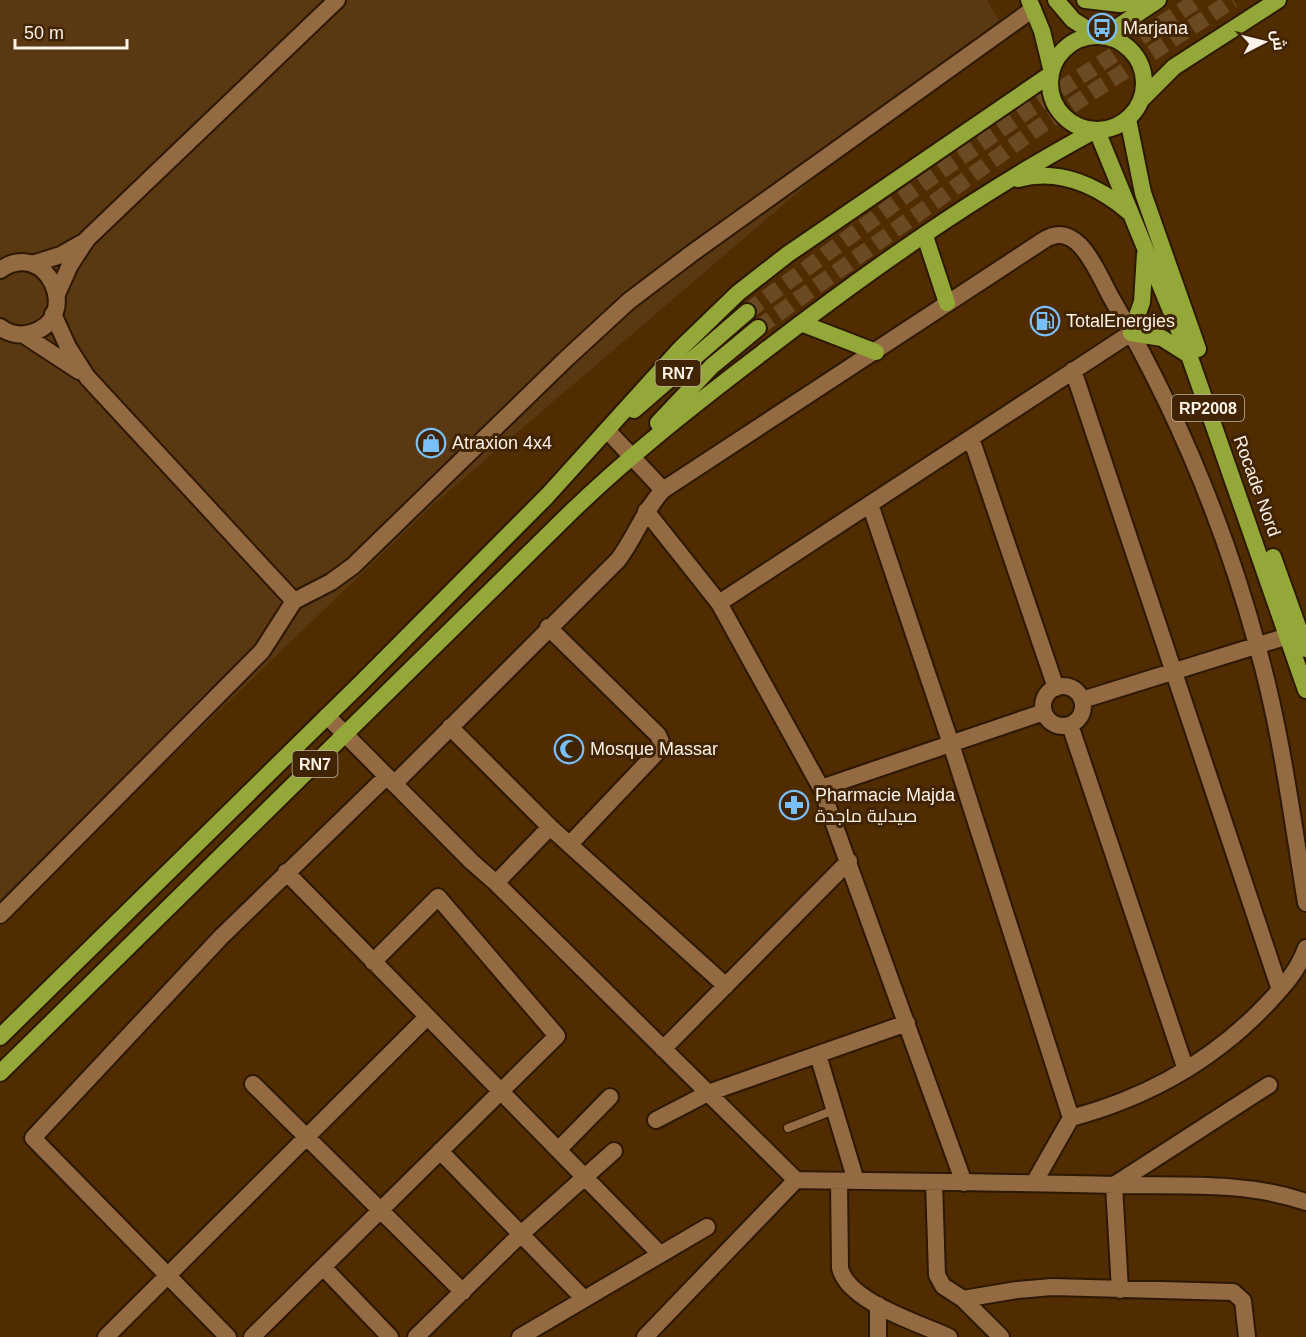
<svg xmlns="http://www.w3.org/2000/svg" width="1306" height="1337" font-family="Arial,Cairo,sans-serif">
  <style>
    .built { fill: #593812 }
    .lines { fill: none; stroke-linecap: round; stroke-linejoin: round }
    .trunk-tunnel { stroke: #6a4a23; stroke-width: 16; stroke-dasharray: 16 8; stroke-linecap: butt }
    .service-casing { stroke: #2c1803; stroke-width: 11 }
    .minor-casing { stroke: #2c1803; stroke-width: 20 }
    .trunk-casing { stroke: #2c1803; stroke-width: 20 }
    .service { stroke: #946a42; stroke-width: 8 }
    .minor { stroke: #946a42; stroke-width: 16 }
    .trunk { stroke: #93a838; stroke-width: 16 }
    .labels { text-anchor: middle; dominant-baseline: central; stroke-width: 6; stroke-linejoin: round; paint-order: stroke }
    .shield { fill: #412403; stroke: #c3b4a4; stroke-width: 1.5 }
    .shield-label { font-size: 16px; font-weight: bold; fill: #fbf2e9 }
    .poi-label { font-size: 18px; fill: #fbf2e9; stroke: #412403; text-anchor: start }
    .street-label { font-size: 18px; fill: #fbf2e9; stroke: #412403 }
  </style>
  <rect width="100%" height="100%" fill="#512c00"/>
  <!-- built -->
  <path class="built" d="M0 0H987L999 20 436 502 0 922Z"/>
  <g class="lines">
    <!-- trunk-tunnel -->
    <path class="trunk-tunnel" d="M747 312 898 201 1032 108 1198 0
      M758 328 1042 125 1233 0"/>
    <!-- service casing -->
    <g class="service-casing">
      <path id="service" d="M788 1128 834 1110"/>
    </g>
    <!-- minor casing -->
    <g class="minor-casing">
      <path id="minor" d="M32 264 61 255 82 243
        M0 270C46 237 84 318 31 333 20 336 9 334 0 327
        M57 294 70 265 87 239 337 0
        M53 314 68 347 87 377 294 601
        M24 335 79 371
        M1073 370 1280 990
        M607 430 663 490
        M971 438 1056 688
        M870 504 951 744 1071 1118 1035 1181
        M646 511 719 603 821 788 964 1183
        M719 603 1131 333
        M548 627 658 735 662 744 661 748 570 844
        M1043 706a20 20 0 1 1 40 0a20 20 0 1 1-40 0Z
        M1082 700 1288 636
        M327 716 472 862 496 883 796 1180C903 1182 1009 1182 1116 1185 1179 1186 1245 1181 1306 1202
        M1070 725 1186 1070
        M450 727 550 827 726 986
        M394 784 618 560C635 538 644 510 663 490L1044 240C1079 218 1098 275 1112 299 1175 407 1224 524 1257 645 1281 729 1292 817 1306 903
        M821 788 1044 712
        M286 872 660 1254
        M496 883 550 827
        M0 915 262 651 294 601 331 582 353 566 566 359 629 301 691 254 1033 9
        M663 1049 849 861
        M818 1055 856 1181
        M253 1084 463 1292
        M1071 1118C1146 1098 1213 1061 1267 1004 1283 987 1298 971 1306 948
        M656 1120 708 1093 907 1023
        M558 1150 610 1097
        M440 1151 584 1299
        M839 1181 840 1268C848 1302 919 1323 949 1337
        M934 1182 937 1275 943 1286 963 1299 1001 1337
        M323 1267 390 1337
        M1120 1290 1114 1185 1269 1085
        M963 1299 1017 1290 1052 1287 1233 1292 1243 1301 1247 1337
        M106 1337 427 1017
        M228 1337 33 1138 221 937 387 776
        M252 1337 557 1036 438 897 373 962
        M416 1337 521 1234 614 1151
        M520 1337 707 1227
        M645 1337 796 1180
        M878 1337V1305"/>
    </g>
    <!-- trunk casing -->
    <g class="trunk-casing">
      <path id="trunk" d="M1029 0 1042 31 1051 68
        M1056 0 1073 20 1098 36
        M1085 0 1120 4 1145 0
        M1050 83a47 47 0 1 1 94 0a47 47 0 1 1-94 0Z
        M1104 36 1158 0
        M1141 100 1174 67 1278 0
        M1128 119 1143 193 1198 349
        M1097 131 1189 355 1306 690
        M1018 179C1059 168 1098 186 1129 212
        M925 236 947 303
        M1145 254 1142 302 1131 333 1162 338 1189 355
        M801 323 876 352
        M634 410 747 312
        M658 423 712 366 758 328
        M1273 557 1306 649
        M0 1037 362 682 547 496 680 349 738 293 788 254 1051 74
        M0 1073 570 513C630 455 695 404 762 353 867 272 977 194 1094 131"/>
    </g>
    <!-- service -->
    <use href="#service" class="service"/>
    <!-- minor -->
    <use href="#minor" class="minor"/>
    <!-- trunk -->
    <use href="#trunk" class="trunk"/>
  </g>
  <!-- icons -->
  <defs>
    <g id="bus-ring" transform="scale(1.5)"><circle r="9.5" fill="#412403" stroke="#79bff8" stroke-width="1.5"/><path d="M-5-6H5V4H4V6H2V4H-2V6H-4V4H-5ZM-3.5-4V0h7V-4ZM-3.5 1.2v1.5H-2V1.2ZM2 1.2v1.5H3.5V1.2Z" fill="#79bff8"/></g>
    <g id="fuel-ring" transform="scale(1.5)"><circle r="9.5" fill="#412403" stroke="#79bff8" stroke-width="1.5"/><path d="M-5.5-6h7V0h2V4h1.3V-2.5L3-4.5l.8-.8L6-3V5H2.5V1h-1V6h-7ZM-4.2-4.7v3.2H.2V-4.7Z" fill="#79bff8"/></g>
    <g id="shop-ring" transform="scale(1.5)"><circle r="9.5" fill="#412403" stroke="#79bff8" stroke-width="1.5"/><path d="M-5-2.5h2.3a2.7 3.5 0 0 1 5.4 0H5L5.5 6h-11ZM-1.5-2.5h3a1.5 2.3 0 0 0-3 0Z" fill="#79bff8"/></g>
    <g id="mosque-ring" transform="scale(1.5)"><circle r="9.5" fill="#412403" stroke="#79bff8" stroke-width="1.5"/><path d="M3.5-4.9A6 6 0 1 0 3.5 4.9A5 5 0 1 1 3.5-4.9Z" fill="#79bff8"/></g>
    <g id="pharmacy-ring" transform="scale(1.5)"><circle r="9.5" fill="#412403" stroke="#79bff8" stroke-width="1.5"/><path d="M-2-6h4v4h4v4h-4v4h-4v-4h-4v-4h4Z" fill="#79bff8"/></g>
  </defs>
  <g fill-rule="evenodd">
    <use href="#bus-ring" x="1102" y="28"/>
    <use href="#fuel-ring" x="1045" y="321"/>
    <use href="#shop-ring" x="431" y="443"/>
    <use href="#mosque-ring" x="569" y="749"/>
    <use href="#pharmacy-ring" x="794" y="805"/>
  </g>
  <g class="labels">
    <!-- shield labels -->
    <g class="shield">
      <rect x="655.5" y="360" width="45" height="26" rx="4.5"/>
      <rect x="1172" y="395" width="72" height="26" rx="4.5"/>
      <rect x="292.5" y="751" width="45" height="26" rx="4.5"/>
    </g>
    <g class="shield-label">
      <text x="678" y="373">RN7</text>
      <text x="1208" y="408">RP2008</text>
      <text x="315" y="764">RN7</text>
    </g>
    <!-- poi labels -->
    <g class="poi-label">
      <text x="1123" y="28">Marjana</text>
      <text x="1066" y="321">TotalEnergies</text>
      <text x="452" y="443">Atraxion 4x4</text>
      <text x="590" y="749">Mosque Massar</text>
      <text x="815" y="795">Pharmacie Majda<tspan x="815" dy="21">صيدلية ماجدة</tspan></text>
    </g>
    <!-- street labels -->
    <g class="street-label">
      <text transform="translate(1257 486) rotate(70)">Rocade Nord</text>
    </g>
  </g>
  <!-- north arrow -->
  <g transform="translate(1264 42) rotate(83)" stroke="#412403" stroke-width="4.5" paint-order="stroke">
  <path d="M0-4.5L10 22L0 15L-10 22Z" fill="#fbf2e9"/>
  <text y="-9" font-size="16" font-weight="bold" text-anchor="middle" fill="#fbf2e9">ش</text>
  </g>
  <!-- scale -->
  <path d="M15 39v9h112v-9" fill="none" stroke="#fbf2e9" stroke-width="3"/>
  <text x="24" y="39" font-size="18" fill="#fbf2e9" stroke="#412403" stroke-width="4.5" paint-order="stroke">50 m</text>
</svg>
